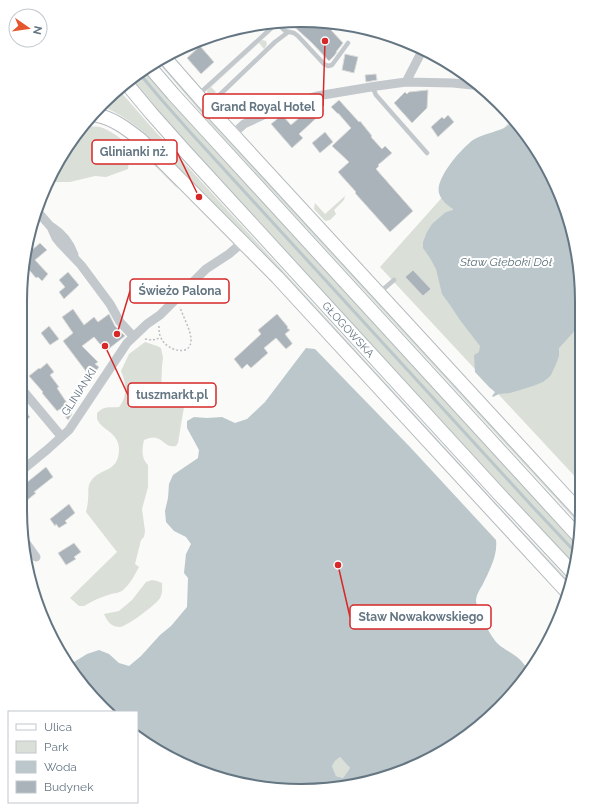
<svg xmlns="http://www.w3.org/2000/svg" width="602" height="811" font-family="Raleway,sans-serif">
  <style>
    .green { fill: #dadfd7 }
    .water { fill: #bbc7cb; fill-rule: evenodd }
    .lines { fill: none; stroke-linecap: round; stroke-linejoin: round }
    .stream { stroke: #bbc7cb; stroke-width: 3 }
    .building { fill: #aab3b9; stroke: #dcdcda }
    .secondary-casing { stroke: #b3babf; stroke-width: 15 }
    .path { stroke: #bbbfc2; stroke-width: 1.5; stroke-dasharray: 2 2; stroke-linecap: butt }
    .lane { stroke: #c3c8cc; stroke-width: 4.5 }
    .street { stroke: #c3c8cc; stroke-width: 9 }
    .secondary { stroke: #fff; stroke-width: 13 }
    .labels { text-anchor: middle; dominant-baseline: central; stroke-width: 4; stroke-linejoin: round; paint-order: stroke }
    .street-label { font-size: 11px; fill: #657683; stroke: #fff }
    .water-label { font-size: 12px; font-style: italic; fill: #60757c; stroke: #fff }
    .rim { fill: none; stroke: #657683; stroke-width: 2 }
    .leader { fill: none; stroke: #d62828; stroke-width: 1.5 }
    .callout-dot { fill: #d62828; stroke: #fff; stroke-width: 1.5 }
    .callout { fill: #fff; stroke: #d62828; stroke-width: 1.5 }
    .callout-label { font-size: 12px; text-anchor: middle; font-weight: bold; fill: #657683 }
  </style>
  <rect width="100%" height="100%" fill="#fafaf8"/>
  <!-- green -->
  <path class="green" d="M262 40 266 41C268 45 266 46 264 49L259 43 211 87 216 92 211 96 208 95 207 91 208 89Z
    M160 60 581 520V526L208 121 157 61Z
    M144 69 200 134 539 503 579 545 575 566 538 527 156 109 130 78Z
    M119 90 154 130 516 525 572 584 570 588 146 138 148 136C134 124 120 113 103 107Z
    M513 118 524 130 561 194 580 264 581 483 380 267Z
    M85 126C90 127 96 126 100 127 109 130 121 137 126 145 130 152 129 161 128 169L106 177 95 176 70 182H55L50 183 67 145Z
    M139 146 170 177 179 190 138 149Z
    M345 196 344 200 334 210 336 214 330 220 325 221 314 209 315 203 325 214Z
    M145 342 157 346 161 348 163 358 162 366 161 392C168 398 179 399 184 407L178 443 176 446C162 449 163 431 144 440 142 449 141 458 148 465V487L142 509 145 531 144 537 141 540 135 564 139 567C135 574 131 583 125 588 121 593 116 593 111 594 101 597 92 601 84 606H79L70 598 117 552 86 512C87 508 88 503 88 499 89 494 87 486 91 481 99 468 118 473 119 451 120 432 102 431 97 419 97 418 97 414 97 413 105 405 109 408 119 407 128 396 126 383 121 371L129 354Z
    M152 580 157 581 162 583C162 588 163 593 160 598 157 604 126 627 120 627 111 627 107 621 104 614L119 611 132 600 146 582Z
    M340 757 350 768 343 778 336 776 332 766 335 761Z"/>
  <!-- water -->
  <path class="water" d="M516 121 524 130 561 194 580 264V325L559 348V356L556 364 551 375 548 378 543 382 533 386 510 393 499 394 493 397 492 396 495 392 489 387 475 372 474 355 479 352 480 346 460 320 450 305 442 294 436 269 430 258 423 248V242L427 232 432 224 440 217 446 212 453 210V209C447 205 441 200 439 193 435 178 462 148 473 140 481 135 491 133 499 130 505 128 510 124 516 121Z
    M306 348 315 349 410 447 496 540C498 555 489 571 483 584 480 589 476 595 476 601 477 611 490 635 497 643 503 649 511 652 517 657 522 661 526 667 529 671L512 695 472 733 408 770 320 790 246 786 177 762 137 735V712H108L72 668 74 662 87 654 99 650 109 654 119 663 129 666 141 656 160 635 171 626 187 607 188 578 184 573 186 554 191 544 186 537 174 531 166 522 165 511 168 498 169 484 173 475 198 458 199 450 187 428V421L194 417 207 418 222 417 235 423 247 419 265 402ZM340 757 350 768 343 778 336 776 332 766 335 761Z"/>
  <g class="lines">
    <!-- stream -->
    <path class="stream" d="M139 73 160 98 190 132 531 505 577 554"/>
  </g>
  <!-- building -->
  <path class="building" d="M288 21 339 23 331 30 343 43 336 52H337L334 56 329 61 312 43Z
    M200 46 214 62 201 74 187 58Z
    M345 54 358 57 354 73 342 70Z
    M376 74 377 80 366 82 365 75Z
    M428 90 427 108 412 123 394 103 405 92 407 94 409 92Z
    M339 100 359 122 360 121 372 136 371 137 382 149 385 146 392 153 378 165 379 166 376 169 413 211 390 232 355 193 356 192 338 172 349 162 332 146 351 128 338 113V114L331 107Z
    M316 103 324 111 299 134 303 138 292 148 271 124 282 115 291 125Z
    M448 115 454 122 438 137 431 127 442 117 444 119Z
    M325 132 333 142 320 153 312 143Z
    M40 243 47 250 35 260 48 274 42 281 38 277 36 278 24 264 25 256Z
    M413 270 431 289 423 296 405 277Z
    M68 272 79 285 64 299 59 292 65 287 59 280Z
    M73 309 84 325 94 317 98 322 109 314 115 326 125 336 106 351 94 337 82 346 98 362 95 364 99 367 91 378 63 341 73 333 62 317Z
    M277 314 288 327 287 328 290 330 285 334 292 343V344L286 349 276 338 264 348 268 353 251 368 247 364 242 369 234 359 261 334 258 330Z
    M49 326 59 339 50 345 41 333Z
    M47 363 54 372 50 375 59 387 57 388 67 403 66 404 72 414 68 420 60 409 57 411 42 393 43 392 29 376 39 368 40 369Z
    M20 405 30 417 20 424Z
    M46 467 53 477 34 492 36 493 20 506V488Z
    M69 504 75 513 65 521 67 523 59 528 56 524 55 526 50 519Z
    M74 543 81 552 74 557 76 559 66 565 58 553Z"/>
  <g class="lines">
    <!-- secondary casing -->
    <g class="secondary-casing">
      <g id="secondary">
        <path d="M164 57 214 114 581 513"/>
        <path d="M149 66 173 94 205 129 580 538"/>
        <path id="s1" d="M126 83 151 113 183 149 500 495 574 574"/>
        <path d="M96 115C113 118 127 129 141 140L277 277 568 593"/>
      </g>
    </g>
    <!-- path -->
    <path class="path" d="M159 326C159 330 159 334 161 338 166 350 191 358 191 340 191 330 183 317 180 307
      M145 339C151 340 155 341 160 337"/>
    <!-- lane -->
    <path class="lane" d="M276 22 285 31 294 33 298 36 324 64 328 66 332 65 348 43
      M372 86 376 95 427 153
      M198 95 277 23
      M209 105 275 42 287 33
      M380 292 394 280"/>
    <!-- street -->
    <path class="street" d="M406 82 423 49
      M233 134 244 124 285 105 317 96 377 86 406 82 453 83 482 86
      M37 211 51 227 56 238 60 243 81 265 110 304 120 322 133 336
      M52 227C63 234 70 243 74 255
      M20 387 61 436
      M20 472 48 449 69 430 127 343 147 324 160 315 206 269 229 254 243 242
      M24 540 36 557"/>
    <!-- secondary -->
    <use href="#secondary" class="secondary"/>
  </g>
  <g class="labels">
    <!-- street labels -->
    <g class="street-label">
      <text stroke="none"><textPath href="#s1" startOffset="332">GŁOGOWSKA</textPath></text>
      <text transform="translate(79 392) rotate(-57)">GLINIANKI</text>
    </g>
    <!-- water labels -->
    <g class="water-label">
      <text x="506" y="262">Staw Głęboki Dół</text>
    </g>
  </g>
  <!-- crop -->
  <path d="M0 0H602V811H0ZM301 27H301A274 274 0 0 1 575 301V510A274 274 0 0 1 301 784H301A274 274 0 0 1 27 510V301A274 274 0 0 1 301 27Z" fill="#fff" fill-rule="evenodd"/>
  <path class="rim" d="M301 27H301A274 274 0 0 1 575 301V510A274 274 0 0 1 301 784H301A274 274 0 0 1 27 510V301A274 274 0 0 1 301 27Z"/>
  <!-- callouts -->
  <path class="leader" d="M325 41L323 106M199 197L177 152M117 334L130 291M105 346L128 395M338 565L350 617"/>
  <g class="callout-dot">
    <circle cx="325" cy="41" r="4"/>
    <circle cx="199" cy="197" r="4"/>
    <circle cx="117" cy="334" r="4"/>
    <circle cx="105" cy="346" r="4"/>
    <circle cx="338" cy="565" r="4"/>
  </g>
  <g class="callout">
    <rect x="203" y="94" width="120" height="24" rx="4"/>
    <rect x="92" y="140" width="85" height="24" rx="4"/>
    <rect x="130" y="279" width="99" height="24" rx="4"/>
    <rect x="128" y="383" width="88" height="24" rx="4"/>
    <rect x="350" y="605" width="141" height="24" rx="4"/>
  </g>
  <g class="callout-label">
    <text x="263" y="111">Grand Royal Hotel</text>
    <text x="134" y="156">Glinianki nż.</text>
    <text x="180" y="295">Świeżo Palona</text>
    <text x="172" y="399">tuszmarkt.pl</text>
    <text x="421" y="621">Staw Nowakowskiego</text>
  </g>
  <!-- legend -->
  <rect x="8" y="711" width="130" height="92" fill="#ffffff" stroke="#c1c8cd"/>
  <rect x="16" y="724" width="20" height="6" fill="#ffffff" stroke="#c1c8cd"/>
  <text x="44" y="731" font-size="12" fill="#657683">Ulica</text>
  <rect x="16" y="741" width="20" height="12" fill="#dadfd7" stroke="#c1c8cd"/>
  <text x="44" y="751" font-size="12" fill="#657683">Park</text>
  <rect x="16" y="761" width="20" height="12" fill="#bbc7cb" stroke="#c1c8cd"/>
  <text x="44" y="771" font-size="12" fill="#657683">Woda</text>
  <rect x="16" y="781" width="20" height="12" fill="#aab3b9" stroke="#c1c8cd"/>
  <text x="44" y="791" font-size="12" fill="#657683">Budynek</text>
  <!-- north arrow -->
  <g transform="translate(28 28) rotate(103)"><circle r="19" fill="#ffffff" stroke="#c1c8cd"/>
  <path d="M0-3L7 15L0 10L-7 15Z" fill="#e4572e"/>
  <text y="-6" font-size="11" font-weight="bold" text-anchor="middle" fill="#657683">N</text>
  </g>
</svg>
